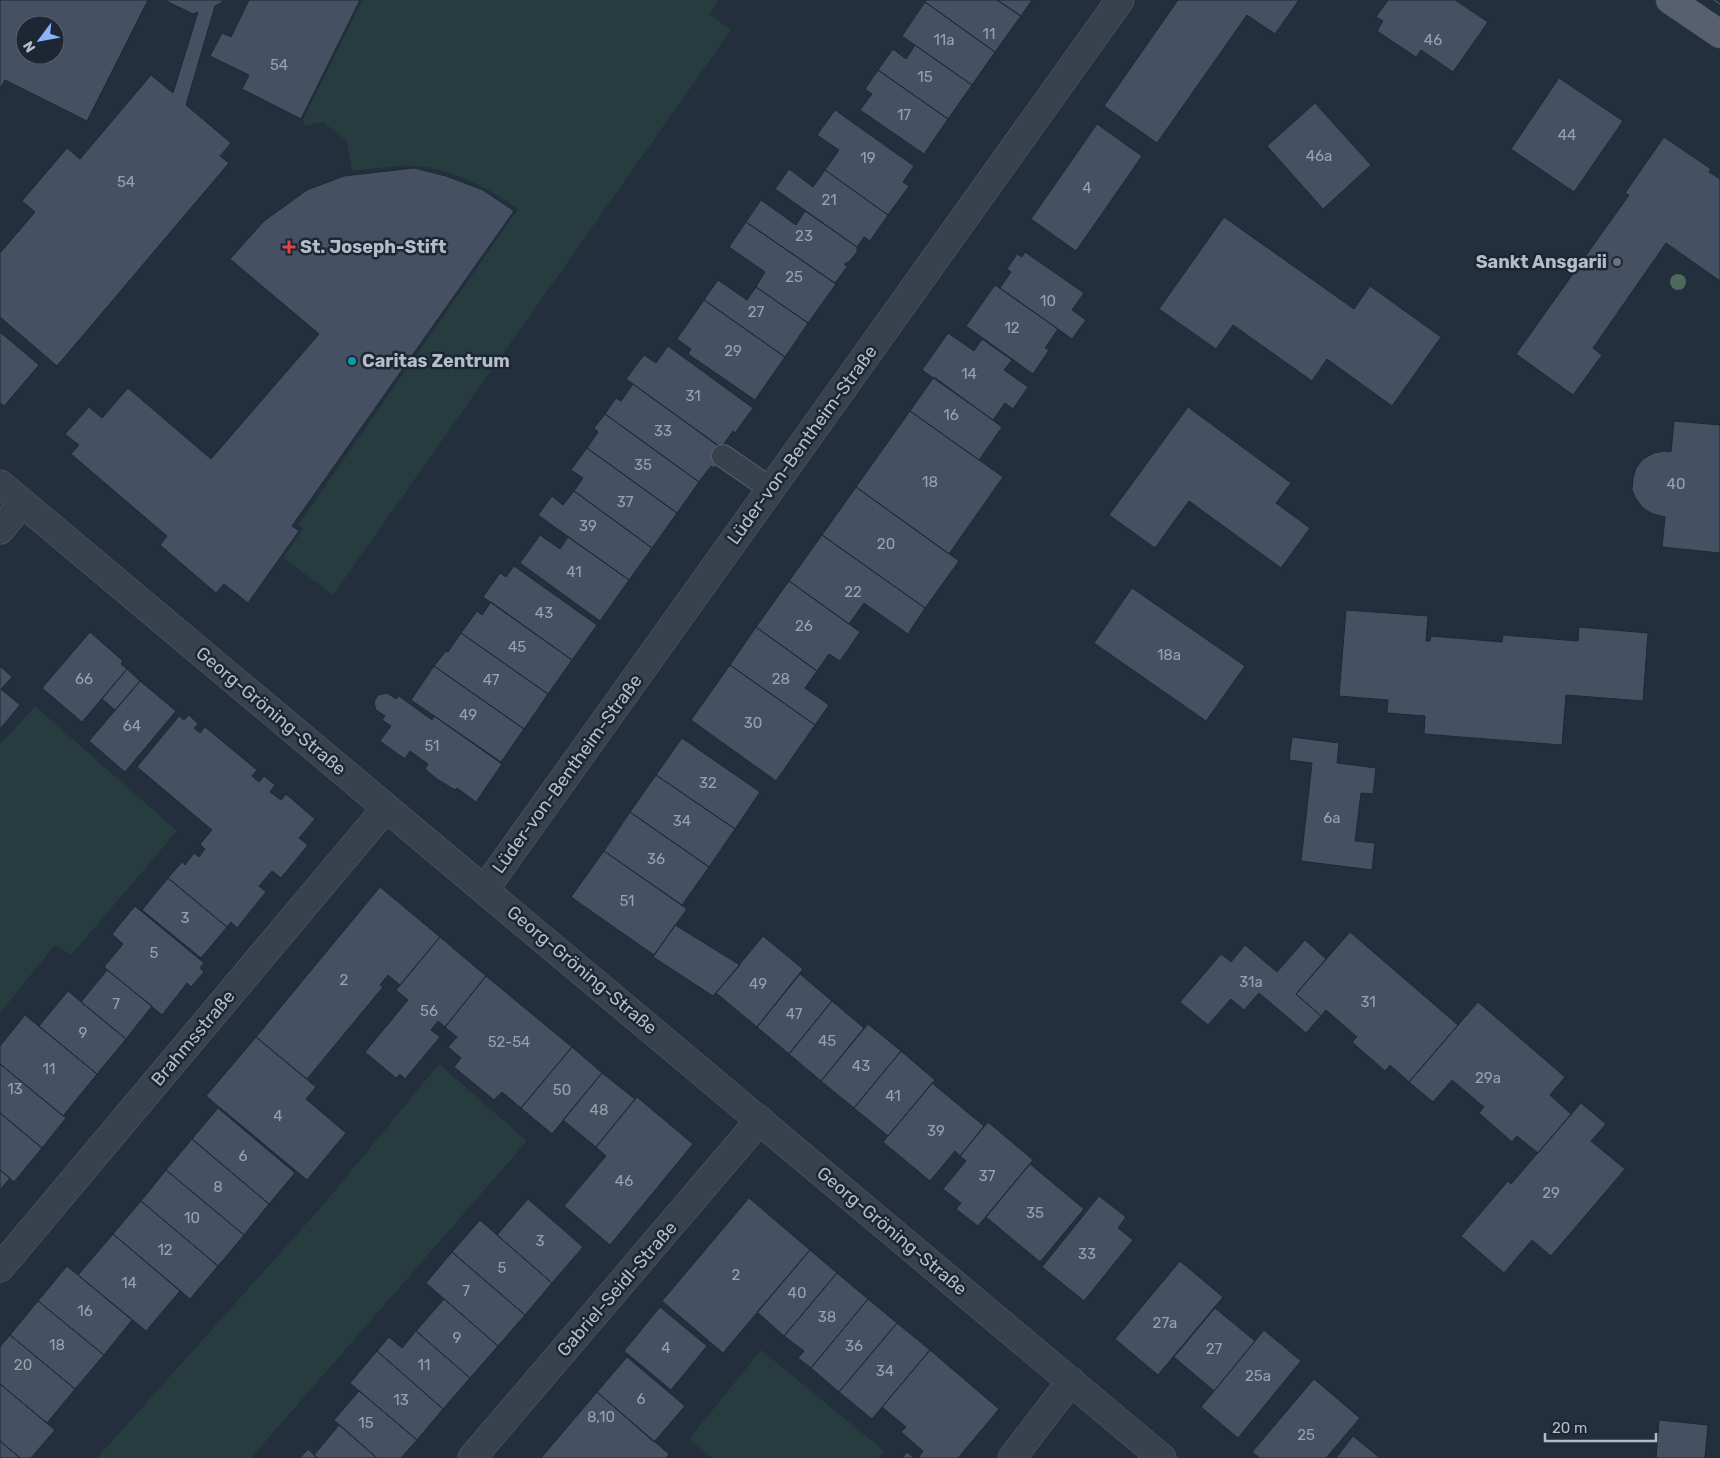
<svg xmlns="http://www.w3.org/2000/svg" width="1720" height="1458" font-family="Rubik,sans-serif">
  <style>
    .green { fill: #263c3f }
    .building { fill: #455162; stroke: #1f2835; fill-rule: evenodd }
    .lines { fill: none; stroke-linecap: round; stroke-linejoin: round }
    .lane-casing { stroke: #565f6c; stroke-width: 24 }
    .street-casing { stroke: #565f6c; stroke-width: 29 }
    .primary-casing { stroke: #414a57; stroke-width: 29 }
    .lane { stroke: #38414e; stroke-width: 22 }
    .street { stroke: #38414e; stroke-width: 28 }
    .primary { stroke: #56606e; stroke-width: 28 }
    .tram { stroke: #5a6575; stroke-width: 1 }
    .tree { fill: #4b6a5d }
    .health-dot { fill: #e0444e; stroke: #1d2633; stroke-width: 2 }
    .worship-dot { fill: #6b7280; stroke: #1d2633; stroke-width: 2 }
    .culture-dot { fill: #0f9aa8; stroke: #1d2633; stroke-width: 2 }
    .labels { text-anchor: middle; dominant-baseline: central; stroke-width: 5; stroke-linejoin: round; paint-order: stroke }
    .number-label { font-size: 15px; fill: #98a1af }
    .poi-label { font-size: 18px; font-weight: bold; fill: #b4bcc9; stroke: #1d2633; text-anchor: start }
    .street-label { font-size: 18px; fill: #b4bcc9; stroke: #1d2633 }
  </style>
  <rect width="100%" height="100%" fill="#242f3e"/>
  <!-- green -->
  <path class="green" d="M362 0H719L709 14 731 30 333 595 283 558 303 529 298 525 518 209C490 189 449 167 414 166 394 165 372 169 352 171L347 141 323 122 304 126 303 120Z
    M35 706 177 831 71 955 55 945 0 1013V745Z
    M439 1064 527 1141 251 1458H97L324 1204Z
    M761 1350 884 1451 879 1458H712L689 1439Z"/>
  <!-- building -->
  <path class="building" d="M0 0H148L87 121 5 80 0 89ZM25 25H55V55H25Z
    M164 0H223L221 3 215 6 186 105 231 143 220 156 229 163 57 366 0 317V253L35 212 22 201 67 148 80 159 151 75 173 93 198 12 193 14Z
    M249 0H360L301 119 242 89 249 75 210 56 222 33 231 37Z
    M927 0H997L1021 16 995 52 925 2Z
    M997 0H1032L1021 16Z
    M1178 0H1299L1275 34 1247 15 1157 143 1104 106Z
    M1388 0H1455L1488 22 1453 72 1421 50 1416 57 1377 31 1383 21 1376 17Z
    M925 2 995 52 972 85 902 36Z
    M915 45 972 85 948 119 878 70 893 49 906 59Z
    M878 70 948 119 924 154 860 110 872 94 865 89Z
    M1559 78 1623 121 1574 192 1511 149Z
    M1315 103 1371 165 1323 209 1267 146Z
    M835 110 914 166 903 182 909 186 888 215 825 170 839 150 817 135Z
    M1097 124 1142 156 1076 251 1031 219Z
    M1664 137 1711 169 1709 172 1720 179V281L1666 243 1593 348 1602 355 1573 395 1516 354 1629 195 1625 193Z
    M414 168 446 176 483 190 514 211 292 526 299 531 248 603 224 584 216 593 160 545 167 536 71 454 79 445 65 434 89 407 102 418 128 388 211 459 319 334 230 259 264 221 307 190 344 176Z
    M789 169 813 187 825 170 888 215 870 241 864 237 857 247 775 189Z
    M761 200 796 225 805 211 857 247V252L850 261 844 264 847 267 835 283 746 222Z
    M1224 217 1354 309 1370 286 1441 337 1392 406 1327 359 1312 381 1233 325 1216 349 1159 309Z
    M746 222 836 284 808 323 756 287 765 272 729 247Z
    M1025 252 1084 293 1072 310 1086 320 1072 339 1000 288 1011 272 1007 269 1017 254 1022 257Z
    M718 280 747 300 756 287 808 323 785 357 704 300Z
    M995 285 1058 329 1045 348 1049 350 1033 374 966 326Z
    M704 300 785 357 755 400 688 354 691 349 677 339Z
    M0 332 39 365 4 406 0 402Z
    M948 333 974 351 982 339 1012 360 1004 370 1028 387 1013 409 1005 403 993 420 922 370Z
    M668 346 753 408 735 433 733 431 721 448 626 379 644 355 656 363Z
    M934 377 1002 427 979 460 910 411Z
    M633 384 726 451 714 468 711 466 699 482 605 414 616 398 621 401Z
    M1188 407 1291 483 1276 503 1310 528 1281 568 1189 501 1155 548 1109 515Z
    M910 411 1003 477 949 554 856 487Z
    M605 414 699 482 677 513 587 448 598 432 594 428Z
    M1674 421 1720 425V553L1662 547 1665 517 1653 514 1643 508 1636 499 1632 490 1633 478 1636 468 1643 459 1654 453 1665 451 1671 452Z
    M587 448 677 513 652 548 574 491 583 478 571 470Z
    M856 487 959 561 925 608 822 535Z
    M574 491 652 548 629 580 538 515 552 496 563 505Z
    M540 535 560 549 568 537 629 580 600 621 520 563Z
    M822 535 925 608 908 634 864 603 849 624 789 581Z
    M514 566 597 625 572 660 483 597 500 573 506 577Z
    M789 581 860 632 840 661 829 654 817 671 756 627Z
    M1132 588 1245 666 1206 721 1094 643Z
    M491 602 572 660 548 694 461 633 477 611 482 615Z
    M1346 610 1428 616 1426 641H1430L1431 636 1502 642 1503 635 1578 641 1579 627 1648 633 1643 701 1566 695 1562 745 1424 734 1425 716 1387 713 1388 700 1339 696Z
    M756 627 817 671 805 688 829 705 815 725 730 665Z
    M90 632 123 661 121 664 127 669 82 722 42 688Z
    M461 633 548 694 524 729 434 666 446 651 448 652Z
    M730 665 815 725 776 781 691 720Z
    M0 666 12 677 1 689 20 705 0 729Z
    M434 666 524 729 501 762 411 700Z
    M127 669 140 681 115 710 102 699Z
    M140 681 176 711 125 772 89 741Z
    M387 693 396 699 399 696 432 720 434 716 502 764 476 802 457 788 455 790 437 779 425 769 428 764 410 751 405 759 380 741 391 726 382 720 385 716 376 710 374 702 378 695Z
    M189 715 198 724 194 728 200 733 205 727 257 770 252 776 259 782 264 776 275 785 270 792 281 800 286 794 315 819 299 838 308 845 281 878 272 871 259 886 266 892 237 928 231 922 227 927 168 878 182 862 185 865 194 853 199 857 205 849 200 844 212 830 137 767 179 716 184 720Z
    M1292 737 1339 743 1337 763 1376 768 1373 794 1361 793 1355 841 1375 843 1372 870 1301 861 1312 763 1289 760Z
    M682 738 760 792 735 829 656 775Z
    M656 775 735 829 709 867 630 812Z
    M630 812 709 867 682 905 604 851Z
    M604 851 687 909 654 955 571 897Z
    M168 878 227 927 201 958 142 910Z
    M380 887 440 937 400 985 388 975 380 985 383 987 307 1079 256 1037Z
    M135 906 204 963 200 968 204 972 191 987 187 983 162 1015 104 967 123 944 112 934Z
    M675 925 740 965 713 996 653 957Z
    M1350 932 1458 1025 1409 1082 1390 1065 1385 1071 1352 1042 1357 1037 1326 1010 1321 1016 1296 994Z
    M763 936 803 969 757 1027 716 993Z
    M440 937 486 976 445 1027 438 1021 431 1030 440 1037 405 1079 400 1074 396 1078 365 1052 408 1000 396 990Z
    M1305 940 1326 959 1296 994 1321 1016 1306 1033 1259 993 1244 1010 1231 999 1208 1025 1180 1002 1221 954 1231 962 1245 945 1277 972Z
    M107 970 152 1006 126 1039 81 1002Z
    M800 974 832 1001 789 1054 757 1027Z
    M486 976 572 1047 521 1108 502 1092 494 1100 454 1067 461 1058 448 1047 457 1037 445 1027Z
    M68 991 126 1039 97 1074 39 1026Z
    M832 1001 864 1028 821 1081 789 1054Z
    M1478 1002 1565 1077 1550 1095 1571 1114 1538 1153 1517 1136 1512 1142 1479 1113 1484 1107 1452 1080 1433 1102 1409 1082Z
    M25 1015 97 1074 63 1116 0 1064V1046Z
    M868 1024 901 1051 854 1108 821 1081Z
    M256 1037 316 1087 306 1099 346 1133 307 1180 206 1096Z
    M572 1047 602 1073 552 1134 521 1108Z
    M901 1051 935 1080 888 1136 854 1108Z
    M0 1064 66 1118 42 1148 0 1113Z
    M602 1073 635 1099 596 1147 563 1120Z
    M932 1083 984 1126 960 1156 955 1151 930 1181 883 1142Z
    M637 1097 693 1144 610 1245 564 1206 606 1156 596 1147Z
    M1581 1103 1606 1124 1591 1141 1625 1169 1551 1256 1532 1240 1504 1273 1461 1236 1508 1181 1511 1184Z
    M218 1108 295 1173 269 1204 192 1139Z
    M0 1113 42 1148 14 1182 0 1170Z
    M988 1122 1033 1160 978 1226 956 1209 961 1203 943 1189 966 1161 960 1156Z
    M192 1139 269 1204 244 1235 166 1170Z
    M1030 1164 1084 1209 1040 1262 986 1217Z
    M0 1170 10 1178 0 1190Z
    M166 1170 244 1235 218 1266 141 1201Z
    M1099 1196 1126 1217 1118 1228 1133 1240 1084 1301 1042 1267Z
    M749 1198 810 1250 723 1353 662 1301Z
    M528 1199 583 1247 552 1283 497 1235Z
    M141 1201 218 1266 190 1299 113 1234Z
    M480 1220 552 1283 525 1315 452 1252Z
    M113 1234 180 1291 146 1331 78 1275Z
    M810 1250 837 1273 784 1336 757 1312Z
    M452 1252 525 1315 498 1346 426 1283Z
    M1180 1261 1223 1297 1158 1375 1115 1339Z
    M67 1266 132 1320 104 1355 38 1301Z
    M837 1273 868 1299 811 1368 798 1358 804 1351 784 1336Z
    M444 1299 498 1346 470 1378 416 1331Z
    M868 1299 897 1323 839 1392 811 1368Z
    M38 1301 104 1355 75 1389 10 1335Z
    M660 1307 707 1346 671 1390 624 1351Z
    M1215 1308 1255 1341 1214 1391 1174 1357Z
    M897 1323 930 1350 872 1419 839 1392Z
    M1264 1330 1301 1361 1238 1438 1201 1407Z
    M416 1331 470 1378 443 1409 377 1351 389 1337 402 1348Z
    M10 1335 75 1389 47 1423 0 1384V1347Z
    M930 1350 999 1409 958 1458H918L923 1451 901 1432 906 1427 882 1407Z
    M377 1351 443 1409 417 1440 350 1383Z
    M627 1357 685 1406 654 1442 597 1392Z
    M1314 1379 1360 1418 1326 1458H1260L1252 1452Z
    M0 1384 55 1430 31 1458H20L0 1441Z
    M359 1391 417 1440 401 1458H377L334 1420Z
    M597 1392 669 1454 666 1458H541Z
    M1659 1420 1708 1425 1705 1458H1656Z
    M339 1425 377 1458H318L314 1455Z
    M1353 1436 1380 1458H1336Z
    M0 1441 19 1457 18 1458H0Z
    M308 1449 314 1455 318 1458H300Z
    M907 1452 914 1458H902Z"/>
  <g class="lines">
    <!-- lane casing -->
    <g class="lane-casing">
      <path id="lane" d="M723 456 771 489"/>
    </g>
    <!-- street casing -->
    <g class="street-casing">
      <path id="street" d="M0 484 1162 1458
        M0 530 22 503
        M485 889 1120 0
        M0 1268 386 808
        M472 1458 760 1120
        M1012 1458 1071 1381"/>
    </g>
    <!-- primary casing -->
    <g class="primary-casing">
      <path id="primary" d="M1670 0 1720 34"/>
    </g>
    <!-- lane -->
    <use href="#lane" class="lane"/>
    <!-- street -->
    <use href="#street" class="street"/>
    <!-- primary -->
    <use href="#primary" class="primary"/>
    <!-- tram -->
    <path class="tram" d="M1714 0 1720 4"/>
  </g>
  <!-- trees -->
  <circle class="tree" cx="1678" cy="282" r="8"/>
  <!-- markers -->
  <path class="health-dot" d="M286.5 239.5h5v5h5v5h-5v5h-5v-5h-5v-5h5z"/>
  <circle class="worship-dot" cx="1617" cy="262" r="5"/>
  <circle class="culture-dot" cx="352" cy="361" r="5"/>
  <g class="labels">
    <!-- number labels -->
    <g class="number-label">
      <text x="989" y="34">11</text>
      <text x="944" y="40">11a</text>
      <text x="1433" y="40">46</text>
      <text x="279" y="65">54</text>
      <text x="925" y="77">15</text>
      <text x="904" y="115">17</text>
      <text x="1567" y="135">44</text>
      <text x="1319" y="156">46a</text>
      <text x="868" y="158">19</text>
      <text x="126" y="182">54</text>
      <text x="1087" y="188">4</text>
      <text x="829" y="200">21</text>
      <text x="804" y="236">23</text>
      <text x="794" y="277">25</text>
      <text x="1048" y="301">10</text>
      <text x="756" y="312">27</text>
      <text x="1012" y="328">12</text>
      <text x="733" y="351">29</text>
      <text x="969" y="374">14</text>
      <text x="693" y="396">31</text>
      <text x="951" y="415">16</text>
      <text x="663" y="431">33</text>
      <text x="643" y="465">35</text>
      <text x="930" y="482">18</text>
      <text x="1676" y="484">40</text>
      <text x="625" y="502">37</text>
      <text x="588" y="526">39</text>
      <text x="886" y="544">20</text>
      <text x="574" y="572">41</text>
      <text x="853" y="592">22</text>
      <text x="544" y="613">43</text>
      <text x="804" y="626">26</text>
      <text x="517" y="647">45</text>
      <text x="1169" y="655">18a</text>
      <text x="84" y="679">66</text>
      <text x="781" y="679">28</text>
      <text x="491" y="680">47</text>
      <text x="468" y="715">49</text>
      <text x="753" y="723">30</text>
      <text x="132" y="726">64</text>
      <text x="432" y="746">51</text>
      <text x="708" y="783">32</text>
      <text x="1332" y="818">6a</text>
      <text x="682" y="821">34</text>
      <text x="656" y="859">36</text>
      <text x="627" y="901">51</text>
      <text x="185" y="918">3</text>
      <text x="154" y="953">5</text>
      <text x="344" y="980">2</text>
      <text x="1251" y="982">31a</text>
      <text x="758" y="984">49</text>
      <text x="1368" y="1002">31</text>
      <text x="116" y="1004">7</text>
      <text x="429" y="1011">56</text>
      <text x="794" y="1014">47</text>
      <text x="83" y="1033">9</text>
      <text x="827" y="1041">45</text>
      <text x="509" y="1042">52-54</text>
      <text x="861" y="1066">43</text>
      <text x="49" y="1069">11</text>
      <text x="1488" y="1078">29a</text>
      <text x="15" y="1089">13</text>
      <text x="562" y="1090">50</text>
      <text x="893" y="1096">41</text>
      <text x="599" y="1110">48</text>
      <text x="278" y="1116">4</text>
      <text x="936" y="1131">39</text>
      <text x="243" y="1156">6</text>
      <text x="987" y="1176">37</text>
      <text x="624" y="1181">46</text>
      <text x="218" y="1187">8</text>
      <text x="1551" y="1193">29</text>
      <text x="1035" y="1213">35</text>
      <text x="192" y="1218">10</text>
      <text x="540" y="1241">3</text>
      <text x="165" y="1250">12</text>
      <text x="1087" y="1254">33</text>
      <text x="502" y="1268">5</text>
      <text x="736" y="1275">2</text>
      <text x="129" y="1283">14</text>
      <text x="466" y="1291">7</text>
      <text x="797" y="1293">40</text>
      <text x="85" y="1311">16</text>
      <text x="827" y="1317">38</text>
      <text x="1165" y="1323">27a</text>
      <text x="457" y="1338">9</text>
      <text x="57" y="1345">18</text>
      <text x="854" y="1346">36</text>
      <text x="666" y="1348">4</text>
      <text x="1214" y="1349">27</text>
      <text x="23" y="1365">20</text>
      <text x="424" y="1365">11</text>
      <text x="885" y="1371">34</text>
      <text x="1258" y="1376">25a</text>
      <text x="641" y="1399">6</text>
      <text x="401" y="1400">13</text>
      <text x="601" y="1417">8,10</text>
      <text x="366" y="1423">15</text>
      <text x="1306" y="1435">25</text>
    </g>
    <!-- poi labels -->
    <g class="poi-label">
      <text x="300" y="247">St. Joseph-Stift</text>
      <text x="1607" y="262" text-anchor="end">Sankt Ansgarii</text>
      <text x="362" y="361">Caritas Zentrum</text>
    </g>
    <!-- street labels -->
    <g class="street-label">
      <text transform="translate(802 445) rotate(-54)">Lüder-von-Bentheim-Straße</text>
      <text transform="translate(271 711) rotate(40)">Georg-Gröning-Straße</text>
      <text transform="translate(567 774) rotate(-54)">Lüder-von-Bentheim-Straße</text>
      <text transform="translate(582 970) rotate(40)">Georg-Gröning-Straße</text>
      <text transform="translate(193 1038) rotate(-50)">Brahmsstraße</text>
      <text transform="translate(892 1231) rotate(40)">Georg-Gröning-Straße</text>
      <text transform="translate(617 1289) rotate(-49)">Gabriel-Seidl-Straße</text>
    </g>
  </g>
  <!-- north arrow -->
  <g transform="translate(40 40) rotate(238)"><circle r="24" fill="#1d2633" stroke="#59626f"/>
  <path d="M0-4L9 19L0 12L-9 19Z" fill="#8ab4f8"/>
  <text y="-8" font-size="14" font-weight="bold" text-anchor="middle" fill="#b4bcc9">N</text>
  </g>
  <!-- scale -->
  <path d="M1545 1433v8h111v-8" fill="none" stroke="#b4bcc9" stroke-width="2.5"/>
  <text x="1552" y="1433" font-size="15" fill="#b4bcc9" stroke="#1d2633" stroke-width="4" paint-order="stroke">20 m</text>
</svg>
